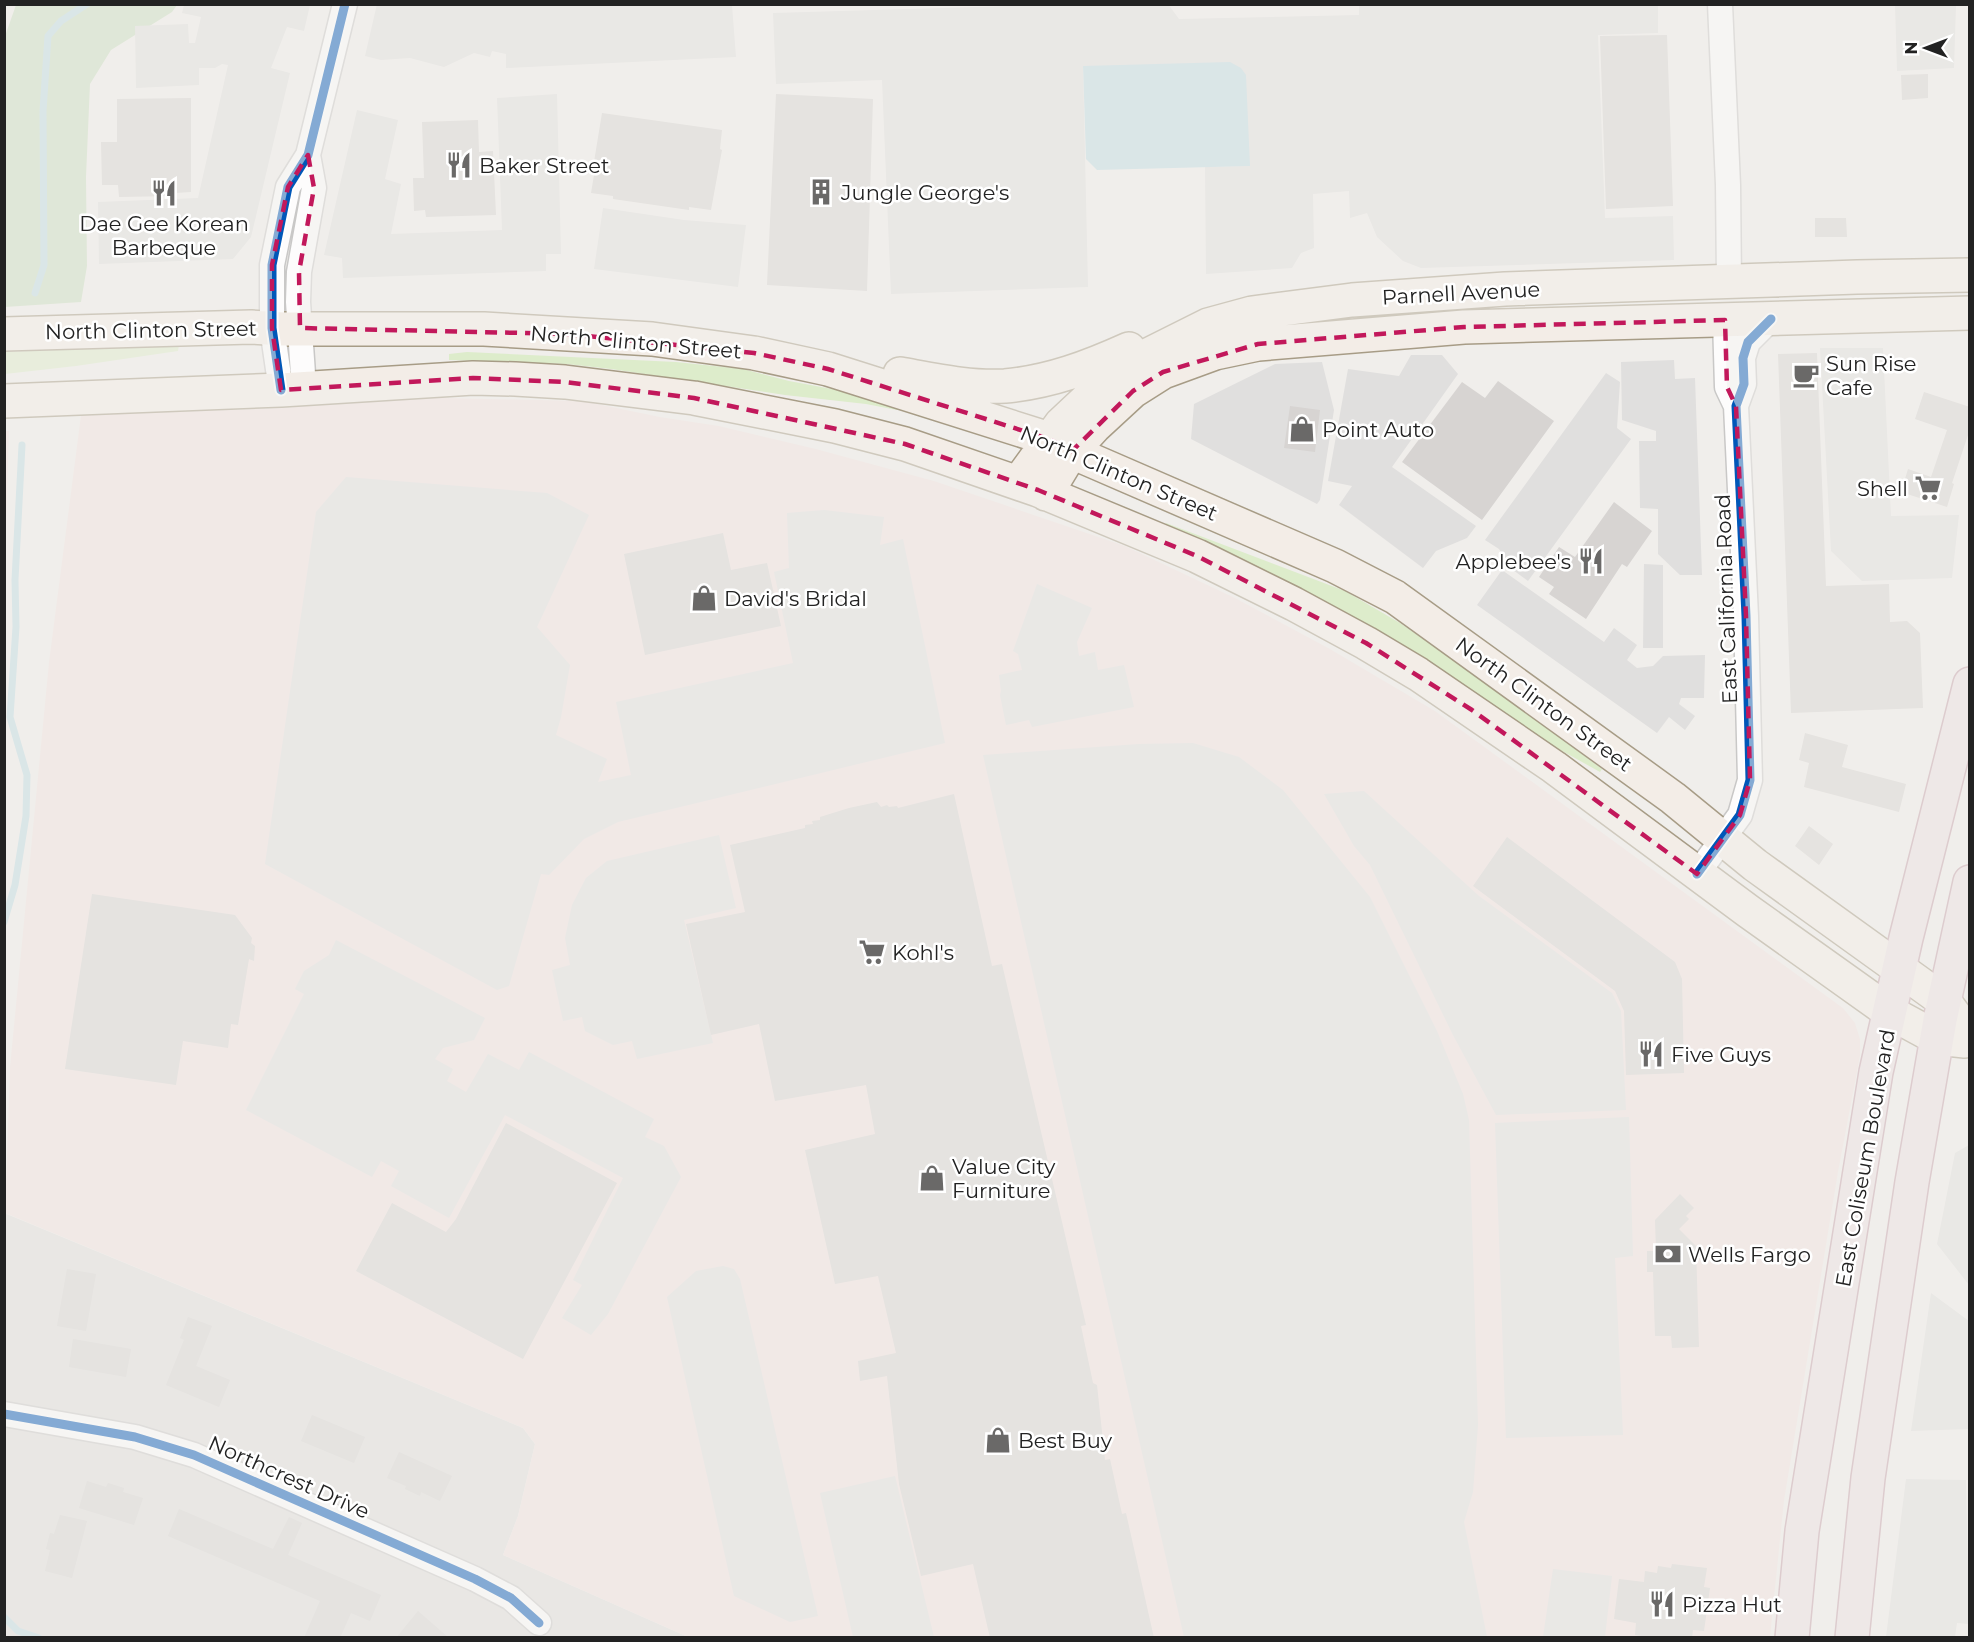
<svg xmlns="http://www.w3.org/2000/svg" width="1974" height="1642" font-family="Montserrat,sans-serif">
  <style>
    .residential { fill: #dfdedc }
    .commercial { fill: #f1e3e1 }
    .grass { fill: #ddeccb }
    .forest { fill: #cbdec1 }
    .parking { fill: #e0dfde }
    .water { fill: #bfdbe3 }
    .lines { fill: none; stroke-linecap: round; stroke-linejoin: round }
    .stream { stroke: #bfdbe3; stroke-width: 7 }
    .building { fill: #d7d4d2 }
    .street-casing { stroke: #c9c8c7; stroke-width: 27 }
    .primary-casing { stroke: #a79c86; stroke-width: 36 }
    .highway-casing { stroke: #c5a2ac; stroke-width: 36 }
    .street { stroke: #fdfcfc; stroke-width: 24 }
    .primary { stroke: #f3ede7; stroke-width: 33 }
    .highway { stroke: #ece0e2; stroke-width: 33 }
    .cycleway-casing { stroke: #fff; stroke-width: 13 }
    .cycleway { stroke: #0057b8; stroke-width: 9 }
    .marked { fill: none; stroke: #c2185b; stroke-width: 4.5; stroke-dasharray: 12 8; stroke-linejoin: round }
    .labels { text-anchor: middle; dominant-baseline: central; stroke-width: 5; stroke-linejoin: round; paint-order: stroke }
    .poi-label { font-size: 21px; fill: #222; stroke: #fff; text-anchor: start }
    .street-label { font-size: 21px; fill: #222; stroke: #fff }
  </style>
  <rect width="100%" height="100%" fill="#f0eeeb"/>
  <!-- residential -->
  <path class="residential" d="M4 1213 523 1428 535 1444 518 1516 503 1555 688 1637H5Z"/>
  <!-- commercial -->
  <path class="commercial" d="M403 397 583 401 660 417 719 426 816 449 934 481 1125 546 1235 598 1330 649 1435 711 1843 1008 1855 1023 1860 1039V1056L1838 1172 1784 1501 1770 1637H688L503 1555 518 1516 535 1444 523 1428 5 1213 10 1067 49 662 81 415 284 408Z
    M4 431H9L5 563H4Z"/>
  <!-- grass -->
  <path class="grass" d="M179 345 178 351 76 366 5 374 4 352Z
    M467 352 676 362 743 369 789 381 875 397 898 406 897 410 866 404 785 395 611 369 567 364 449 360V354Z
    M1166 523 1345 591 1400 623 1491 686 1602 769 1600 772 1164 529Z"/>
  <!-- forest -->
  <path class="forest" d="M16 5H177L172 12 111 50 90 84 86 177 87 266 81 302 5 307 4 39Z"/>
  <!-- parking -->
  <path class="parking" d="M377 4 732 5 736 57 506 68V54L492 51 490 57 474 53 444 67 410 58 381 60 365 56Z
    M1168 4 1179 19 1359 15V4L1658 5V33L1598 35 1605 218 1673 216 1674 260 1421 268 1403 261 1377 237 1367 213 1350 218 1349 191 1313 194 1314 248 1301 253 1292 268 1206 274 1205 167 1250 166 1083 66 1088 287 891 294 882 80 776 84 773 13 1043 5Z
    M184 5H310L304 31 287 27 271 68 290 73 251 237 233 259 99 264 98 202 198 198 228 65 222 64 215 68H199V85L136 88 135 26 188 24 189 43H195L201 17 182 13Z
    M1895 5H1956L1954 68 1897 71Z
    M557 94 561 254H546V271L343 278 342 258 324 255 357 110 398 120 385 179 401 184 391 234 502 230 497 98Z
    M603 208 684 220 746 225 738 287 594 269Z
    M1820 348H1883L1891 516 1959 515 1952 578 1862 581 1831 551Z
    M1411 355H1442L1458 374 1392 467 1476 526 1467 538 1436 551 1423 568 1339 505 1352 486 1328 481 1348 369 1399 376Z
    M1674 360 1675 379 1695 378 1702 575H1680L1658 554V509L1640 508 1639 441H1656V431L1622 420 1621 362Z
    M1322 362 1334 410 1320 500 1317 504 1191 439 1194 404 1275 364Z
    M1606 373 1620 382 1617 428 1631 439 1528 581 1513 570 1499 549 1485 540Z
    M346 477 547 493 589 515 537 627 570 665 561 717 556 735 607 759 598 782 631 775 616 702 793 663 774 572 789 568 787 513 824 510 884 517 880 545 903 539 945 743 618 822 584 839 549 875 541 874 509 986 497 990 265 864 316 512Z
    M1644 564 1663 565V648H1643Z
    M1502 570 1604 642 1614 628 1637 645 1627 660 1637 668 1653 666 1663 656 1705 655 1704 698H1681L1679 704 1695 716 1685 730 1669 717 1657 733 1477 605Z
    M1037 584 1092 608 1077 642 1079 656 1095 652 1098 670 1124 665 1134 707 1032 727 1029 720 1006 725 1000 695 1001 691 999 675 1022 670 1018 654 1013 651Z
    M1193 743 1239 757 1283 790 1370 897 1437 1031 1463 1094 1469 1120 1478 1425 1473 1492 1464 1522 1487 1637H1184L983 755 1139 744Z
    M1364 791 1479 896 1612 993 1621 1011 1626 1110 1496 1115 1453 1035 1370 865 1354 846 1324 794Z
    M719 835 736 908 684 920 713 1043 637 1059 632 1041 613 1045 585 1031 582 1017 563 1021 552 970 570 965 565 938 572 905 586 878 607 861Z
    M336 940 485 1018 474 1040 443 1048 435 1059 453 1069 447 1081 466 1092 488 1054 519 1070 529 1052 654 1119 645 1137 664 1146 681 1177 608 1314 591 1335 562 1318 582 1285 573 1280 623 1178 505 1115 449 1218 391 1186 399 1171 381 1161 372 1177 246 1110 304 994 295 989 304 971 329 955Z
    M1629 1117 1633 1256 1615 1258 1623 1435 1506 1438 1495 1123Z
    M1969 1145V1285L1937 1244 1955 1153Z
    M723 1266 734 1269 740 1279 818 1616 790 1622 734 1596 667 1297 696 1271Z
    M1931 1293 1969 1321V1429L1911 1431Z
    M895 1476 934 1637H853L820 1493Z
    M1906 1479 1966 1480 1969 1624 1957 1623 1955 1637H1886Z
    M1553 1569 1612 1576 1605 1637H1543Z"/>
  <!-- water -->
  <path class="water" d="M1230 62 1241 68 1246 75 1250 166 1097 170 1086 159 1083 66Z"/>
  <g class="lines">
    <!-- stream -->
    <path class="stream" d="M35 293 44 265 43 111 48 36 61 21 87 4
      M4 922 15 885 26 816 27 775 10 717 16 627 15 580 22 445
      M4 1617 18 1631 39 1638"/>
  </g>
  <!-- building -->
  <path class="building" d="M1667 35 1673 206 1606 209 1600 36Z
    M1928 74V98L1902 100 1901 75Z
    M776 94 873 99 867 291 767 285Z
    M191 98V192L175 193V196L119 197 118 185H102L101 142H117V99Z
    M602 113 722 130 720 149 722 150 711 210 689 207V210L613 199V196L591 193 594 175 592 174Z
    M478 120 479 152 493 151 496 215 426 217 425 210 414 211 413 178H424L422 122Z
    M1815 218H1846L1847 237H1815Z
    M1817 353 1826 586 1889 584 1890 622 1907 621 1920 633 1923 708 1791 713 1778 354Z
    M1498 381 1554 421 1482 520 1402 462 1462 382 1485 398Z
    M1924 392 1970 407V429L1952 483 1954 484 1947 507 1901 492 1908 469 1931 477 1947 430 1915 419Z
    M1290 406 1320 410 1315 452 1284 448Z
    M1614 502 1652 531 1627 567 1622 564 1586 619 1549 594 1554 587 1539 577 1559 547 1575 557Z
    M723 533 731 570 767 563 781 626 645 655 624 554Z
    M1805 733 1848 745 1842 767 1906 784 1899 812 1804 787 1809 763 1799 760Z
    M954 794 992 966 1002 964 1086 1325 1081 1326 1093 1383 1097 1385 1105 1460 1110 1459 1122 1514 1126 1513 1154 1638H990L973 1564 921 1576 899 1484 887 1376 860 1381 858 1361 896 1353 878 1276 835 1284 805 1150 875 1134 866 1085 775 1101 759 1024 711 1035 686 924 745 912 730 845 805 828V825L813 824 812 821 820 820V817L849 808 877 802 881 807 887 805 889 807 897 806 898 808Z
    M1809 826 1833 844 1819 865 1795 846Z
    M1507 837 1675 962 1682 979 1684 1073 1626 1075 1624 1011 1615 991 1473 886Z
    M92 894 235 915 252 938 251 943 255 946 254 961 249 959 238 1025 231 1024 228 1048 183 1041 176 1085 65 1069Z
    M506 1123 617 1183 523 1359 356 1271 392 1203 446 1232 456 1219Z
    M1680 1194 1694 1208 1686 1216 1689 1219 1679 1229 1696 1246 1699 1347 1672 1348 1671 1336H1655L1653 1272H1647V1251H1656L1655 1220Z
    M67 1269 96 1274 86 1331 57 1326Z
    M188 1317 212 1326 196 1366 230 1380 219 1407 166 1385 184 1340 180 1338Z
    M73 1339 131 1349 126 1377 69 1367Z
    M312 1415 365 1437 354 1463 301 1441Z
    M399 1452 452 1476 440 1501 421 1492 420 1496 405 1489 406 1486 387 1478Z
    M87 1481 106 1487 108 1483 124 1488 123 1492 143 1498 134 1525 79 1508Z
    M179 1509 273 1549 289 1517 302 1523 288 1555 381 1595 370 1621 351 1613 340 1638H304L320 1601 168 1536Z
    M60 1515 87 1521 72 1578 45 1571 50 1550 46 1549 50 1533 54 1534Z
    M1672 1564 1707 1568 1704 1587 1710 1588 1704 1631 1693 1630 1692 1638H1655L1635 1635 1636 1623 1614 1619 1619 1579 1644 1582 1645 1571 1657 1573 1658 1566 1671 1568Z
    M418 1611 449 1638H396Z"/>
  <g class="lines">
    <!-- street casing -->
    <g class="street-casing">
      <path id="street" d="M1720 4 1728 185 1729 282
        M1725 320 1727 387 1736 406
        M304 388 298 302 299 272 314 188 308 155
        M281 390 272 328V265L288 187 308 155 345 4
        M1697 874 1740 815 1750 780 1746 616 1736 406 1744 384 1743 358 1748 342 1771 319
        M4 1414 135 1437 194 1455 475 1579 511 1598 539 1623"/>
    </g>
    <!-- primary casing -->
    <g class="primary-casing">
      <path id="primary" d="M4 334 251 327 283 329H484L652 339 754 353 828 369 1049 439 1079 455 1335 566 1395 597 1673 798 1755 865 1944 1001 1970 1036
        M900 374C934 380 970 388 1005 386 1050 382 1089 367 1129 349
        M4 401 281 390 473 378 515 379 565 382 694 398 835 426 905 444 1038 490 1197 556 1294 604 1366 643 1418 674 1554 767 1748 911 1891 1013 1937 1038 1965 1041
        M1018 483 1061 424 1110 378 1140 359 1208 325 1252 313 1352 300 1505 289 1857 277 1970 275
        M1046 494 1072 451 1094 427 1133 391 1163 372 1215 353 1258 344 1464 327 1970 313"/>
    </g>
    <!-- highway casing -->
    <g class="highway-casing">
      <path id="highway" d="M1792 1638 1802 1531 1876 1072 1906 938 1970 684
        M1852 1638 1868 1478 1912 1182 1940 1020 1970 882"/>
    </g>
    <!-- street -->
    <use href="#street" class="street"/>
    <!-- primary -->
    <use href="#primary" class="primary"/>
    <!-- highway -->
    <use href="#highway" class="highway"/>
    <!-- cycleway casing -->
    <g class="cycleway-casing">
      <path id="cycleway" d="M281 390 272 328V265L288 187 308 155 345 4
        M1697 874 1740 815 1750 780 1746 616 1736 406 1744 384 1743 358 1748 342 1771 319
        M4 1414 135 1437 194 1455 475 1579 511 1598 539 1623"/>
    </g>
    <!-- cycleway -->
    <use href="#cycleway" class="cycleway"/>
  </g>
  <!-- marked area -->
  <path d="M0 0H1974V1642H0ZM308 155 314 188 299 272 300 328 568 334 754 353 828 369 1049 439 1072 451 1133 391 1163 372 1258 344 1464 327 1725 320 1727 387 1736 406 1746 616 1750 780 1740 815 1697 874 1472 710 1366 643 1197 556 1038 490 905 444 694 398 565 382 473 378 281 390 272 328V265L288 187Z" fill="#f0eeeb" fill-opacity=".55" fill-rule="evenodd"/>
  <path class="marked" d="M308 155 314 188 299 272 300 328 568 334 754 353 828 369 1049 439 1072 451 1133 391 1163 372 1258 344 1464 327 1725 320 1727 387 1736 406 1746 616 1750 780 1740 815 1697 874 1472 710 1366 643 1197 556 1038 490 905 444 694 398 565 382 473 378 281 390 272 328V265L288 187Z"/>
  <!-- icons -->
  <defs>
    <g id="restaurant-bare" transform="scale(2.07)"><path d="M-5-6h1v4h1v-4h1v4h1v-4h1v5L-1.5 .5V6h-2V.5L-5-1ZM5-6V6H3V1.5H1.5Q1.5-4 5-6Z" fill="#6a6968" stroke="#fff" stroke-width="2.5" paint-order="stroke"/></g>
    <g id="building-bare" transform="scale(2.07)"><path d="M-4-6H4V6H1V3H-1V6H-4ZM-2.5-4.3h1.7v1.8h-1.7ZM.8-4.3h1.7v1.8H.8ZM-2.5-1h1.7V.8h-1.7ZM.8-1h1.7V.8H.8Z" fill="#6a6968" stroke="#fff" stroke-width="2.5" paint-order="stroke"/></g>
    <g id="cafe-bare" transform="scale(2.07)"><path d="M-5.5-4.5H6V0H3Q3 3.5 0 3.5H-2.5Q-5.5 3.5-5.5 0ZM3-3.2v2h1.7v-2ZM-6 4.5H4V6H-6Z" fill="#6a6968" stroke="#fff" stroke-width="2.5" paint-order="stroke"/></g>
    <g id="shop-bare" transform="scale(2.07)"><path d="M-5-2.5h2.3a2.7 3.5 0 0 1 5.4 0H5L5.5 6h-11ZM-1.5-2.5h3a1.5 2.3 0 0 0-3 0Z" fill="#6a6968" stroke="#fff" stroke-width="2.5" paint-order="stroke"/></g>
    <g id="supermarket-bare" transform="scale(2.07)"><path d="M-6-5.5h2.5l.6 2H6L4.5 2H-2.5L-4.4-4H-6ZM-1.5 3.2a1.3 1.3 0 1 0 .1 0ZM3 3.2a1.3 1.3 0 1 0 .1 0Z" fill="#6a6968" stroke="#fff" stroke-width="2.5" paint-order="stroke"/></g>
    <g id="bank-bare" transform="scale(2.07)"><path d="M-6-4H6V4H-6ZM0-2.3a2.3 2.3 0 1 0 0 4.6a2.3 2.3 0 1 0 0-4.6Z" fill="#6a6968" stroke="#fff" stroke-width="2.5" paint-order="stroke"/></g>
  </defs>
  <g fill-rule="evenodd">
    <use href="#restaurant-bare" x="459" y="165"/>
    <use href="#building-bare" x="821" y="192"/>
    <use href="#restaurant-bare" x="164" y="193"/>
    <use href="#cafe-bare" x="1806" y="375"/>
    <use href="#shop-bare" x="1302" y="429"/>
    <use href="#supermarket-bare" x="1928" y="488"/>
    <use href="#restaurant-bare" x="1591" y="561"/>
    <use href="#shop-bare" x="704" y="598"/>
    <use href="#supermarket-bare" x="872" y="952"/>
    <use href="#restaurant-bare" x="1651" y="1054"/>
    <use href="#shop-bare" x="932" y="1178"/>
    <use href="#bank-bare" x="1668" y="1254"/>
    <use href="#shop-bare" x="998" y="1440"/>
    <use href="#restaurant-bare" x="1662" y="1604"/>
  </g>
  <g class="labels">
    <!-- poi labels -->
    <g class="poi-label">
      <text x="479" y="165">Baker Street</text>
      <text x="841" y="192">Jungle George's</text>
      <text x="164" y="223" text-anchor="middle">Dae Gee Korean<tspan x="164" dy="24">Barbeque</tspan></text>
      <text x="1826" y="363">Sun Rise<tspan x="1826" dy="24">Cafe</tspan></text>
      <text x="1322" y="429">Point Auto</text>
      <text x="1908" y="488" text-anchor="end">Shell</text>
      <text x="1571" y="561" text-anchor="end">Applebee's</text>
      <text x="724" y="598">David's Bridal</text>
      <text x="892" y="952">Kohl's</text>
      <text x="1671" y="1054">Five Guys</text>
      <text x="952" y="1166">Value City<tspan x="952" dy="24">Furniture</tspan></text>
      <text x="1688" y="1254">Wells Fargo</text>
      <text x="1018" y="1440">Best Buy</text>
      <text x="1682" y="1604">Pizza Hut</text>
    </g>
    <!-- street labels -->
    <g class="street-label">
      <text transform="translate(1461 293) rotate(-3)">Parnell Avenue</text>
      <text transform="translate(151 330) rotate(-1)">North Clinton Street</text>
      <text transform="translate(636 342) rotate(5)">North Clinton Street</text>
      <text transform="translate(1119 473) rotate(23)">North Clinton Street</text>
      <text transform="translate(1726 599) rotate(-92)">East California Road</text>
      <text transform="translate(1544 704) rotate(36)">North Clinton Street</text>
      <text transform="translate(1865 1158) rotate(-80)">East Coliseum Boulevard</text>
      <text transform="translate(289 1477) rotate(24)">Northcrest Drive</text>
    </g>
  </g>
  <!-- border -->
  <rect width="1974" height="1642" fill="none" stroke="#222222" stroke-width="12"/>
  <!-- north arrow -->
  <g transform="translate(1926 48) rotate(270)" stroke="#ffffff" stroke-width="4.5" paint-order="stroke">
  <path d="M0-4.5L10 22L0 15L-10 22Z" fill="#222222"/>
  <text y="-9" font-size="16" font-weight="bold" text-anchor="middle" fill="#222222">N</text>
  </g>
</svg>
